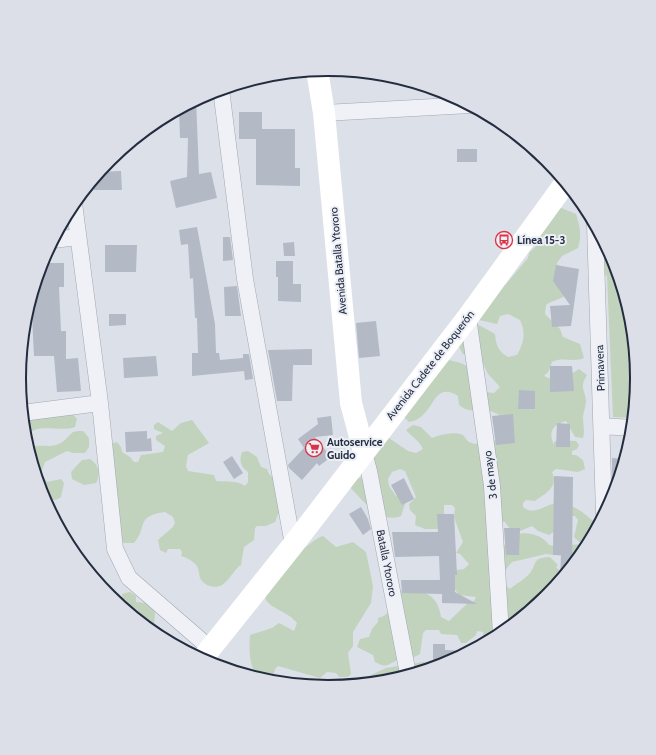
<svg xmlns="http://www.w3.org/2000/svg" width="656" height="755" font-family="Cabin,sans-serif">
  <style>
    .green { fill: #c1d3bc }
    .building { fill: #b3b9c5 }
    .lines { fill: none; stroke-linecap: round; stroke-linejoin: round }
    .street-casing { stroke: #a1a7b2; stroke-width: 17 }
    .street { stroke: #eff1f6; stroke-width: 16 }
    .secondary { stroke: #fff; stroke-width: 22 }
    .labels { text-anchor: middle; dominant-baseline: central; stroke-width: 4; stroke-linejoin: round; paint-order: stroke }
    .poi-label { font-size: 11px; font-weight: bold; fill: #242d40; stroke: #eceff6; text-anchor: start }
    .street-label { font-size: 11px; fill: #242d40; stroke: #eceff6 }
    .rim { fill: none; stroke: #242d40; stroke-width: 2 }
  </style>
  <rect width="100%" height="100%" fill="#dce0e8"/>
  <!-- green -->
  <path class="green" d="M559 207 576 214C580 227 582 235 578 248L562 256 557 263 559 277 567 294C561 300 552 300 546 305L545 314 560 329 563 337 580 344 584 358C573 363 563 356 552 362L549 371 544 376 559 382 579 369 587 375C579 388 585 389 586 401 586 407 583 412 583 417 583 425 585 430 583 438L575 437 566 421C552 425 548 432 554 445V442L558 440 576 441 579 445 577 449 572 451V455H576L583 460 585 469 578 472 556 469 552 472C559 487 546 493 535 501L526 500 523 503V507C534 517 547 503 558 503 574 503 587 516 598 525L589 542H579L574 537 578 520 575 516H570L560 528 549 535 538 531 532 526 520 531 510 529 505 522 501 521 499 552C503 547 506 542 510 539 521 528 542 534 549 545 561 547 572 543 585 545L581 553 563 556 546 554 512 562 501 575 503 584 510 589C516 584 525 579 530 573 538 562 532 558 550 557L558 565 556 567 559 570V580L546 596 517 620 506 622 499 635 487 641 484 638 483 632 477 631 476 635 466 643H461L457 635 441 634 439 630H426L423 633 420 654C413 659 406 657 398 660 387 664 388 669 375 662L373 655 357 647 360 639 369 637 372 629 378 622V618C393 614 391 604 394 591 417 591 437 588 441 617L449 621 469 602 474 601 476 597 459 595 452 585 455 570 464 569 469 564 460 554 456 553 463 542 454 517 455 508 452 505H444V520L439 529H425L415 525 416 516 410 510 409 504 416 497 405 471 400 469 392 472 388 479 389 486 396 496H401L405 504 401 516C380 525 359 496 346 483L370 474 365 463 386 436 408 451 416 453 423 449C419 440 412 437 406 430L413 425 421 427 432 438C440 435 454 431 463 435 465 437 467 441 469 442 479 447 493 441 503 437L506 422C492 402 474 418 459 405L458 396C431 379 435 419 409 422L403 416 441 359C472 363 468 367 485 392L494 393 500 387 488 374 481 359 463 354 458 345 462 325H479L495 334C496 345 498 351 508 357L517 355C524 343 526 332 520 320L508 314 500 316 497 324 479 320 496 290 506 284 528 258 529 253 541 241 537 224Z
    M600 234C623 276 638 330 637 378 637 391 634 405 633 418L613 417 607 276 602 274Z
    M70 411 77 419 75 427C59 433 37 421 25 437L23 418Z
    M192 420 209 443 188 455 186 466 188 471 214 475 216 481C227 482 236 480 245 486L248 482V472C240 466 239 461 242 452L248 451 257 457 261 467 267 469 269 474 275 479 281 507 275 522 266 526H257L255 528 254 540 244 547 241 565C233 570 231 579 222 585 215 589 204 586 200 578 199 574 199 570 197 566 193 561 188 558 181 556L182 552 180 549H168L166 553 160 550 158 540 173 527 175 523 173 517 165 512C135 516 148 527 134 543H122L111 444 117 442 121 447 122 452 130 457 134 462H138L141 455 163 452 165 446 156 440V436L163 433 154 429V425L158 422 172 431 181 423Z
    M78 431H83L89 438V447L85 453H73L67 451 45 462 41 473 47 482 61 479 64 483 61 497C55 502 48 500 42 496L28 449C36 443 47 448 56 445 64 443 67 437 73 432Z
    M90 459C99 465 101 474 96 483L84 485 72 479 71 472 82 460Z
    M323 536 336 547 353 542 366 552 373 586 371 603 353 632V646L348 653 351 674 348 677H339L336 673 327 672 320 678 278 666 275 669 273 678 269 681C248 677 249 652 250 635L272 628 279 623 294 631 297 623C287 610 268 609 265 597L301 550C309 546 315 538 323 536Z
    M130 592 136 596V602L146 603 155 610 154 628 152 629 138 619 141 615C136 606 130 607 123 603L122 594Z
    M423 662 446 663 388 681 352 684 386 668Z"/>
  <!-- building -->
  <path class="building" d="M196 99 199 174 211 172 217 198 176 208 170 181 187 177 188 138H180L179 109Z
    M239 112H262V129H295V168H300V186L256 185V139H239Z
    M457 149H477V162H457Z
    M121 171 122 190H94L93 179 99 172Z
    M197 227 215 324 216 353H219L220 360 243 358V354H249L253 379 245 380 244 371 192 376V353H198L197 318H195L193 278 190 279 188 244 181 245 179 230Z
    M223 237H230L233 260 223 261Z
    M294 242 295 256H284L283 243Z
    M105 245H137L136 272H105Z
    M276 261H293V284H301V302L278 301V277H276Z
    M43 263H64V287H59L61 331H66V359L78 358 81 391 57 392 54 356H34L31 296 37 277H43Z
    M556 265 579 269 571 326 552 327 550 306 570 305 553 281Z
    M237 286 241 316H225L224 287Z
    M109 314H126V325L109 326Z
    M376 321 380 356 359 358 356 323Z
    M312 349V365H293L292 401H277L268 350Z
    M156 356 158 376 124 378 123 358Z
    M550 366H572L574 391 550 392Z
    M519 390 535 391V409H518Z
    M513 414 515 443 496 445 492 416Z
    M331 416 333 435 315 437 331 457 319 466 317 463 302 480 289 468 288 465 304 448 298 439 318 424 317 418Z
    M557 423 570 424V447H556Z
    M147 431V439L151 438 152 451 126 452 125 432Z
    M232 456 243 473 234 479 223 462Z
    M612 458 625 459 619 478H612Z
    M554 476 573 477 572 565 560 580 561 555H553Z
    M404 478 414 499 402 505 391 485Z
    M361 507 368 519 371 529 363 535 349 514Z
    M437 514H454L457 575H455V592L477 604 442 603V594L402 593 401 580H440L439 556 395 557 392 532H438Z
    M504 528H520L519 555H506Z
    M433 644H445V650L469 651 446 663 433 664Z"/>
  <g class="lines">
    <!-- street casing -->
    <g class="street-casing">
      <path id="street" d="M221 89 245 279 293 545
        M324 113 470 105
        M74 203 100 403 115 549 129 578 211 649
        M595 224 604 513
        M53 240 78 237
        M468 317 492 486 501 634
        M22 413 100 403
        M602 426 632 428
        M364 452 369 471 408 674"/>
    </g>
    <!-- street -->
    <use href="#street" class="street"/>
    <!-- secondary -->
    <path class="secondary" d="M317 70 324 113 351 403 364 452
      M202 659 293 545 468 317 566 182"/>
  </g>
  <!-- icons -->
  <defs>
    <g id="bus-ring" transform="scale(0.9)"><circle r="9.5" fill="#eceff6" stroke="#dd3244" stroke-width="1.5"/><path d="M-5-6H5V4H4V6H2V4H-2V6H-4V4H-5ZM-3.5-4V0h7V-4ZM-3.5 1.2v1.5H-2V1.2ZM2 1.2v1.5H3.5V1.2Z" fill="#dd3244"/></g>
    <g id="supermarket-ring" transform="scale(0.9)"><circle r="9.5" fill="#eceff6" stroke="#dd3244" stroke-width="1.5"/><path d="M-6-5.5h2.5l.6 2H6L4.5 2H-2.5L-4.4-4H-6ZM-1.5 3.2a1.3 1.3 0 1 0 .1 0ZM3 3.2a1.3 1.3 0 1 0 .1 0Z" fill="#dd3244"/></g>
  </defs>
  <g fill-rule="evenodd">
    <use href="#bus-ring" x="504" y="240"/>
    <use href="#supermarket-ring" x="314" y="448"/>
  </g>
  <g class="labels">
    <!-- poi labels -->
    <g class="poi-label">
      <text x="517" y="240">Línea 15-3</text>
      <text x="327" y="442">Autoservice<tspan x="327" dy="13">Guido</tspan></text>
    </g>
    <!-- street labels -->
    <g class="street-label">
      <text transform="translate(338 261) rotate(-95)">Avenida Batalla Ytororo</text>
      <text transform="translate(430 365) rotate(-52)">Avenida Cadete de Boquerón</text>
      <text transform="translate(600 368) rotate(-92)">Primavera</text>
      <text transform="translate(490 475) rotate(-97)">3 de mayo</text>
      <text transform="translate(387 563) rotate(79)">Batalla Ytororo</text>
    </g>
  </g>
  <!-- crop -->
  <path d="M0 0H656V755H0ZM26 378a302 302 0 1 1 604 0a302 302 0 1 1-604 0Z" fill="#dcdfe7" fill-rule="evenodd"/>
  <path class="rim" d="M26 378a302 302 0 1 1 604 0a302 302 0 1 1-604 0Z"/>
</svg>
